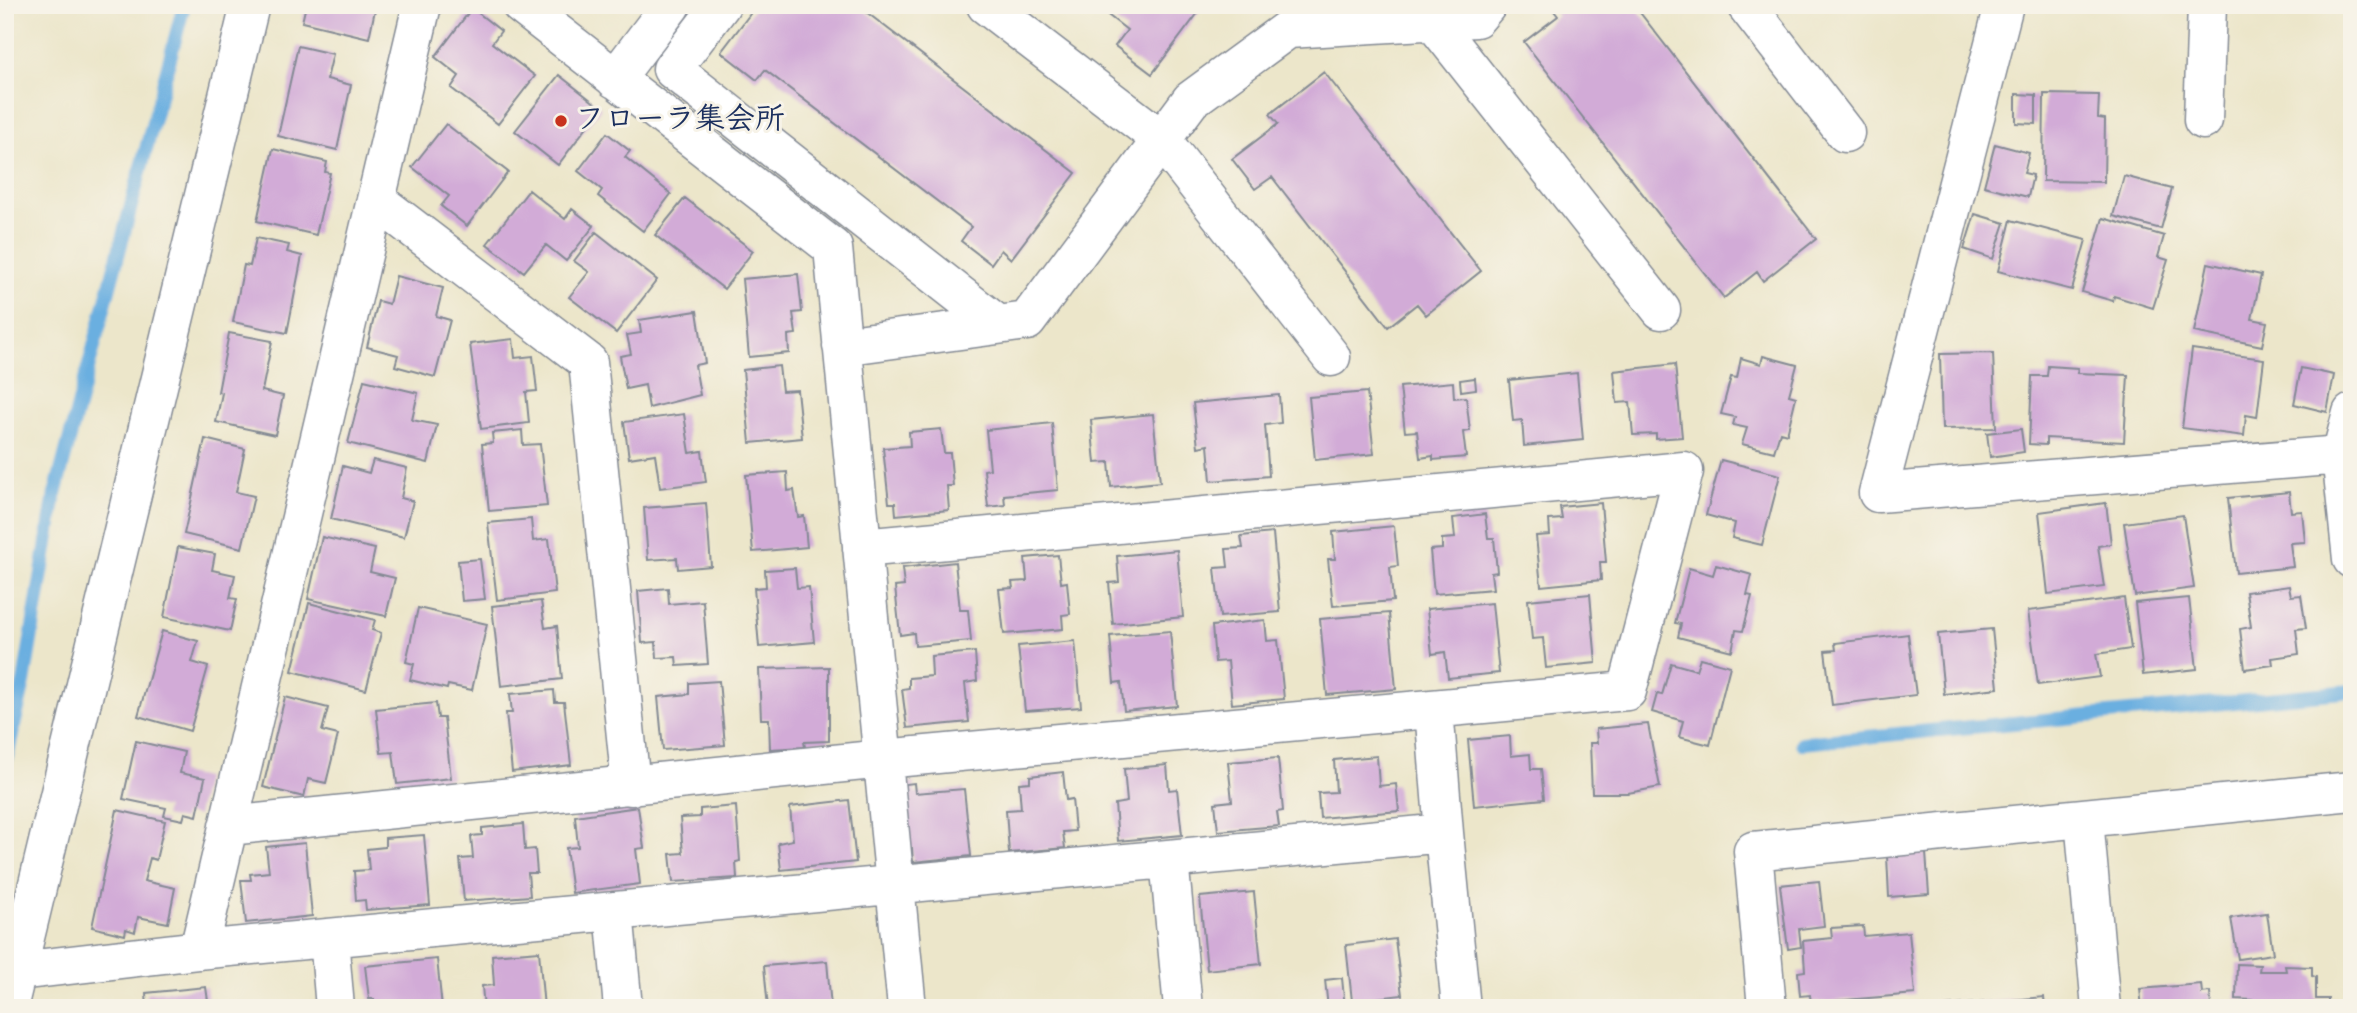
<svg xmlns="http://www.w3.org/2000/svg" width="2357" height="1013" font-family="'Indie Flower','Klee One',sans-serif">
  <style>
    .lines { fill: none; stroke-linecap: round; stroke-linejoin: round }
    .stream { stroke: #6aafe0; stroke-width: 14 }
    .building { fill: #d2abd7 }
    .minor-casing { stroke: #848a94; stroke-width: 41 }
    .minor { stroke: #fff; stroke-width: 38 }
    .poi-dot { fill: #c8321e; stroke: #f7f3e8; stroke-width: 2.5 }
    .labels { text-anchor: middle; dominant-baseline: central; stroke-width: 6; stroke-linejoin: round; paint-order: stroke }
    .poi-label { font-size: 30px; font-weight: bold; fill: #1b2f5e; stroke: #f7f3e8; text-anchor: start }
  </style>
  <rect width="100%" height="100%" fill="#f7f3e8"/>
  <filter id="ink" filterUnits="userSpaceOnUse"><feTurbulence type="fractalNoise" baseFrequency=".0143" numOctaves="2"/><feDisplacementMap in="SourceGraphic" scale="14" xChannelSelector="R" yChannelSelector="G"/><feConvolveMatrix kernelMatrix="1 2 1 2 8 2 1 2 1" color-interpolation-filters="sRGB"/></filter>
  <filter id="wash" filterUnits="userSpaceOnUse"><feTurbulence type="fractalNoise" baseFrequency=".00686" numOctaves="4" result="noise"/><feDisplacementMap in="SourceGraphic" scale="28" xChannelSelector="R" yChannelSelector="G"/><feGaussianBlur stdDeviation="1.57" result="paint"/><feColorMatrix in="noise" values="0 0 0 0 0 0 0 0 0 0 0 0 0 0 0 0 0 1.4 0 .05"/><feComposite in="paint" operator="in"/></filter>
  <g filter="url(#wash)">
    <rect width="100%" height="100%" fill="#ece6ca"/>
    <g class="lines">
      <!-- stream -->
      <path class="stream" d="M1802 743 2352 691
        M5 765 24 682 55 494 184 5"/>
    </g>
    <g id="blocks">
      <!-- building -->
      <path class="building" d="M306 5H376L369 38 302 22Z
        M757 5H857L1076 173 1011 259 1001 250 991 264 961 241 971 227 765 70 757 80 721 52Z
        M1095 5H1204L1152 74 1115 46 1127 30Z
        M1553 5H1634L1816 239 1763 281 1757 272 1724 298 1524 42 1558 16 1551 7Z
        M472 8 501 31 492 43 535 76 498 124 451 88 459 76 435 57Z
        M298 46 333 54 327 79 351 85 337 150 278 136Z
        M1324 72 1481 271 1426 315 1417 304 1388 327 1272 177 1255 189 1232 159 1278 124 1270 114Z
        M559 75 601 108 558 165 515 131Z
        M2016 94 2036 95V124L2016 123Z
        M2044 94 2099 95 2098 118 2105 119 2104 182 2043 181Z
        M446 124 508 172 467 226 441 206 449 196 412 167Z
        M607 133 630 151 625 157 671 194 643 231 598 196 602 190 578 171Z
        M1995 144 2029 153 2024 173 2033 175 2028 197 1984 186Z
        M273 149 327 162 325 172 330 173 316 235 257 221Z
        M2124 176 2172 189 2161 229 2113 216Z
        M529 190 565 219 572 209 594 226 566 261 546 245 524 272 487 244Z
        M685 198 753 251 724 289 655 235Z
        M1975 214 2005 223 1993 259 1964 249Z
        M2103 218 2164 236 2158 257 2168 260 2153 308 2114 296 2113 301 2082 292Z
        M2011 220 2086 240 2072 290 1998 271Z
        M596 232 657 280 616 333 569 297 589 272 574 261Z
        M256 238 289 245 287 252 302 256 287 333 233 322 244 265 250 266Z
        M2208 263 2261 275 2252 319 2267 322 2262 346 2194 332Z
        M798 274 802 312 793 313 796 334 788 335 789 353 749 357 742 279Z
        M396 276 443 288 436 316 450 320 435 377 395 366 398 355 367 347 378 301 389 304Z
        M697 311 705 363 695 365 700 395 649 408 645 385 626 389 620 356 631 354 627 335 641 333 639 320Z
        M229 333 272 341 262 391 283 396 275 435 216 422 222 393 218 392Z
        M513 339 515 358 533 356 537 391 526 392 529 423 481 429 470 344Z
        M2192 349 2264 359 2257 417 2246 415 2244 436 2182 428Z
        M1993 353 1996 428 1942 429 1940 354Z
        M1763 356 1797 365 1789 395 1796 397 1787 434 1780 432 1774 452 1742 444 1747 428 1733 425 1735 417 1721 414 1731 377 1737 378 1741 358 1761 364Z
        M1675 364 1682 437 1656 439V434L1633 435 1630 402 1617 403 1614 371Z
        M779 366 782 391 797 390 802 438 750 443 743 370Z
        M2048 366 2078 368 2077 373 2128 375 2124 442 2046 438V445L2029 444 2032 376H2047Z
        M2301 368 2334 375 2327 412 2294 404Z
        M1577 373 1583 440 1524 446 1522 420 1513 421 1509 380Z
        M1475 378 1476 389 1461 391 1460 380Z
        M364 380 418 393 412 420 437 425 428 463 348 443Z
        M1453 382 1454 398 1466 397 1470 431 1463 432 1466 457 1433 460V456L1420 458 1417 431 1405 432 1400 387Z
        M1367 392 1374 454 1315 460 1309 397Z
        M1279 395 1281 423 1265 425 1269 476 1211 481 1208 445 1198 447 1193 403Z
        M684 414 690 453 702 451 706 482 660 488 655 454 629 458 624 422Z
        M1153 414 1160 482 1111 487 1109 462 1095 463 1091 420Z
        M1052 423 1058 490 1004 495 1005 505 988 507 984 470 990 469 986 430Z
        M941 429 944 453H950L953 486H947L949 510 896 515 895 503H889L883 448 910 446 909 432Z
        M2021 429 2024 452 1990 457 1987 433Z
        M522 430 523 445 540 444 547 506 489 511 482 444 493 443 492 433Z
        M205 439 245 449 236 492 254 496 242 548 184 534Z
        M373 460 407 468 401 498 413 501 404 537 331 519 343 466 369 473Z
        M1721 460 1780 475 1762 545 1732 538 1735 523 1706 515Z
        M787 472 788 491 794 490 798 517 804 516 807 547 753 552 746 475Z
        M2289 492 2291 512 2302 511 2305 542 2290 543 2293 567 2236 573 2228 498Z
        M706 503 711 566 678 569 677 558 648 560 644 508Z
        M1601 503 1606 562H1600L1601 580 1541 586 1536 536 1550 535 1549 520 1562 519 1560 507Z
        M2106 503 2111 544 2098 546 2104 587 2048 594 2039 512Z
        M1485 514 1488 538H1494L1497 572 1491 573 1493 589 1434 594 1430 550 1442 549V539L1455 538 1453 518Z
        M2183 515 2194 588 2135 596 2124 523Z
        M531 519 533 541 549 539 555 593 497 600 488 523Z
        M1394 526 1398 566 1390 567 1393 601 1333 606 1328 559H1335L1333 532Z
        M1273 533 1280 612 1220 617 1215 568 1228 567 1226 549 1243 548 1241 536Z
        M322 537 375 549 370 572 395 578 386 616 308 599Z
        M178 547 215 554 212 570 235 575 230 598 237 599 230 631 164 617Z
        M1177 550 1183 617 1113 624 1109 583 1119 582 1117 556Z
        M1058 555 1061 583 1067 582 1070 614 1062 615 1063 629 1004 634 999 589 1013 588 1012 582 1027 581 1025 558Z
        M480 559 485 599 462 601 458 561Z
        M955 562 960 610H968L971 641 915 646 914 633 900 635 895 587 904 586 902 568Z
        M1716 565 1752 575 1747 595 1752 596 1743 631 1736 630 1732 651 1678 637 1681 624 1675 623 1689 568 1713 575Z
        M795 568 797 588 809 587 814 642 759 647 754 588 766 587 765 570Z
        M2289 586 2291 596 2301 595 2306 628 2296 629 2299 654 2272 658 2273 665 2245 669 2240 629 2251 627 2246 592Z
        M668 588 669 604 703 601 708 664 677 666 676 657 657 658 656 642 642 643 638 591Z
        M1590 594 1596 663 1546 668 1543 638 1532 639 1528 600Z
        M2124 598 2131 649 2096 654 2100 677 2038 685 2028 611Z
        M2189 598 2197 669 2143 675 2135 603Z
        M541 601 545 628 557 626 562 679 501 686 492 606Z
        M309 603 375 620 372 630 381 633 366 690 292 671Z
        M1492 603 1499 673 1448 678 1445 652 1432 654 1427 609Z
        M418 608 487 624 472 690 448 685 447 689 410 680 414 664 406 662Z
        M1389 613 1396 689 1327 695 1320 619Z
        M1265 620 1267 641 1278 640 1284 699 1232 704 1228 661 1215 662 1212 626Z
        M1992 629 1998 688 1944 694 1938 634Z
        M162 631 198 641 192 662 208 667 190 731 138 716Z
        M1170 631 1177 706 1124 711 1121 682 1114 683 1110 636Z
        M1908 634 1916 695 1832 705 1825 651 1836 650 1835 643Z
        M1075 641 1081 707 1025 711 1018 646Z
        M975 652 977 681 965 683 969 722 907 728 902 689 909 688V678L932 676 931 656Z
        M1700 658 1730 666 1710 745 1679 737 1683 721 1652 712 1657 694 1662 695 1671 663 1696 670Z
        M829 667V741L804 742 805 747 770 749 769 719H761L759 669Z
        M719 681 725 745 663 750 658 697 689 694V683Z
        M554 690 555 702H564L571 765 512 772 506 713H512L510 694Z
        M285 697 328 708 322 731 338 735 326 783 308 779 304 797 263 787Z
        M436 703 438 718H444L451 778 397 784 393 752 381 753 376 709Z
        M1648 724 1660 787 1628 793H1592L1590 743H1597L1596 729Z
        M1510 736 1511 756 1530 754 1531 769H1541L1544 799 1474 806 1468 740Z
        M136 741 184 752 180 773 205 778 197 816 185 813 183 820 164 816 166 808 123 799Z
        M1377 756 1379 786 1396 784 1399 811 1320 818 1318 793 1336 792 1334 760Z
        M1278 758 1283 811 1277 812 1279 826 1218 831 1215 803 1232 801 1228 762Z
        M1167 765 1169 790 1177 789 1182 835 1118 841 1115 804 1127 802 1124 769Z
        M1063 772 1066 800 1072 799 1075 831 1063 832 1065 848 1009 853 1006 810 1021 809 1019 783 1030 782V776Z
        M914 783 915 793 964 789 971 856 913 862 912 848H906L897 785Z
        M849 800 856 862 781 870 778 843 793 840 790 807Z
        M736 806 740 861 736 862 737 878 673 882 670 854 683 853 680 818 700 817V809Z
        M638 807 644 848 636 849 640 884 572 893 566 848 578 847 575 816Z
        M117 810 165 821 156 860 150 858 144 881 175 888 168 923 138 917 135 932 126 929 125 935 92 927Z
        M523 824 525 850 535 849 537 873H528L530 896 464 901 460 859 473 858 471 836 482 835V828Z
        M424 835 430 905 366 910 365 900 356 901 354 871 369 870 367 849 385 847V838Z
        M305 843 312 916 246 923 241 880H251L250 874 269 872 266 847Z
        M1926 853 1929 894 1889 897 1887 856Z
        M1819 881 1824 926 1799 929 1801 947 1788 949 1780 885Z
        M1254 892 1261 964 1207 970 1200 897Z
        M2267 913 2273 954 2238 959 2231 918Z
        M1863 926 1864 936 1909 932 1915 994 1811 1003 1810 995 1800 996 1798 972 1805 971 1803 941 1832 938 1831 928Z
        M1395 939 1402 995 1352 1001 1346 945Z
        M539 951 544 1008H484L482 986 494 985 492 955Z
        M437 959 442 1008H374V999H369L365 966Z
        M827 961 831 1008H768L764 966Z
        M2237 964 2260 965 2259 971H2286L2285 966 2312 967V976L2316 977V999H2328V1008H2252V1000L2236 999Z
        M1342 978 1345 1008H1328L1325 980Z
        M2201 984 2202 993 2210 992 2211 1008H2142L2140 989Z
        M206 987 209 1008H147L146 993Z
        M2044 997 2045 1008H1946V1006Z"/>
    </g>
  </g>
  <g filter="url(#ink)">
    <use href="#blocks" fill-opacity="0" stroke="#848a94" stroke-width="2"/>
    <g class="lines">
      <!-- minor casing -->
      <g class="minor-casing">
        <path id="minor" d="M521 5 833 248 907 1008
          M721 5 672 69 997 324
          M986 5 1161 139 1331 357
          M1746 5 1845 133
          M2004 5 1878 493 2341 455
          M1432 20 1661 310
          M615 79 671 5
          M2203 120 2207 5
          M376 200 588 362 631 786
          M842 346 1027 321 1191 100 1288 29 1476 18 1487 5
          M2352 413 2341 455 2352 559
          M1434 709 1444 833
          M2084 819 2101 1008
          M228 826 883 759 1627 691 1684 471 862 548
          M1169 859 1183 1008
          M614 911 623 1008
          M329 938 335 1008
          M199 950 422 5
          M18 971 199 950 1444 833 1461 1008
          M8 1008 250 5
          M1767 1008 1753 851 2352 791"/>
      </g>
      <!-- minor -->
      <use href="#minor" class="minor"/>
    </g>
  </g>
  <!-- markers -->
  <circle class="poi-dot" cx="561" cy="121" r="7"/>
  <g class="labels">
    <!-- poi labels -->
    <g class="poi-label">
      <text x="575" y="121">フローラ集会所</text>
    </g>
  </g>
  <!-- margin -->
  <rect width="2357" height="1013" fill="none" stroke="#f7f3e8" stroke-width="28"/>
</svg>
